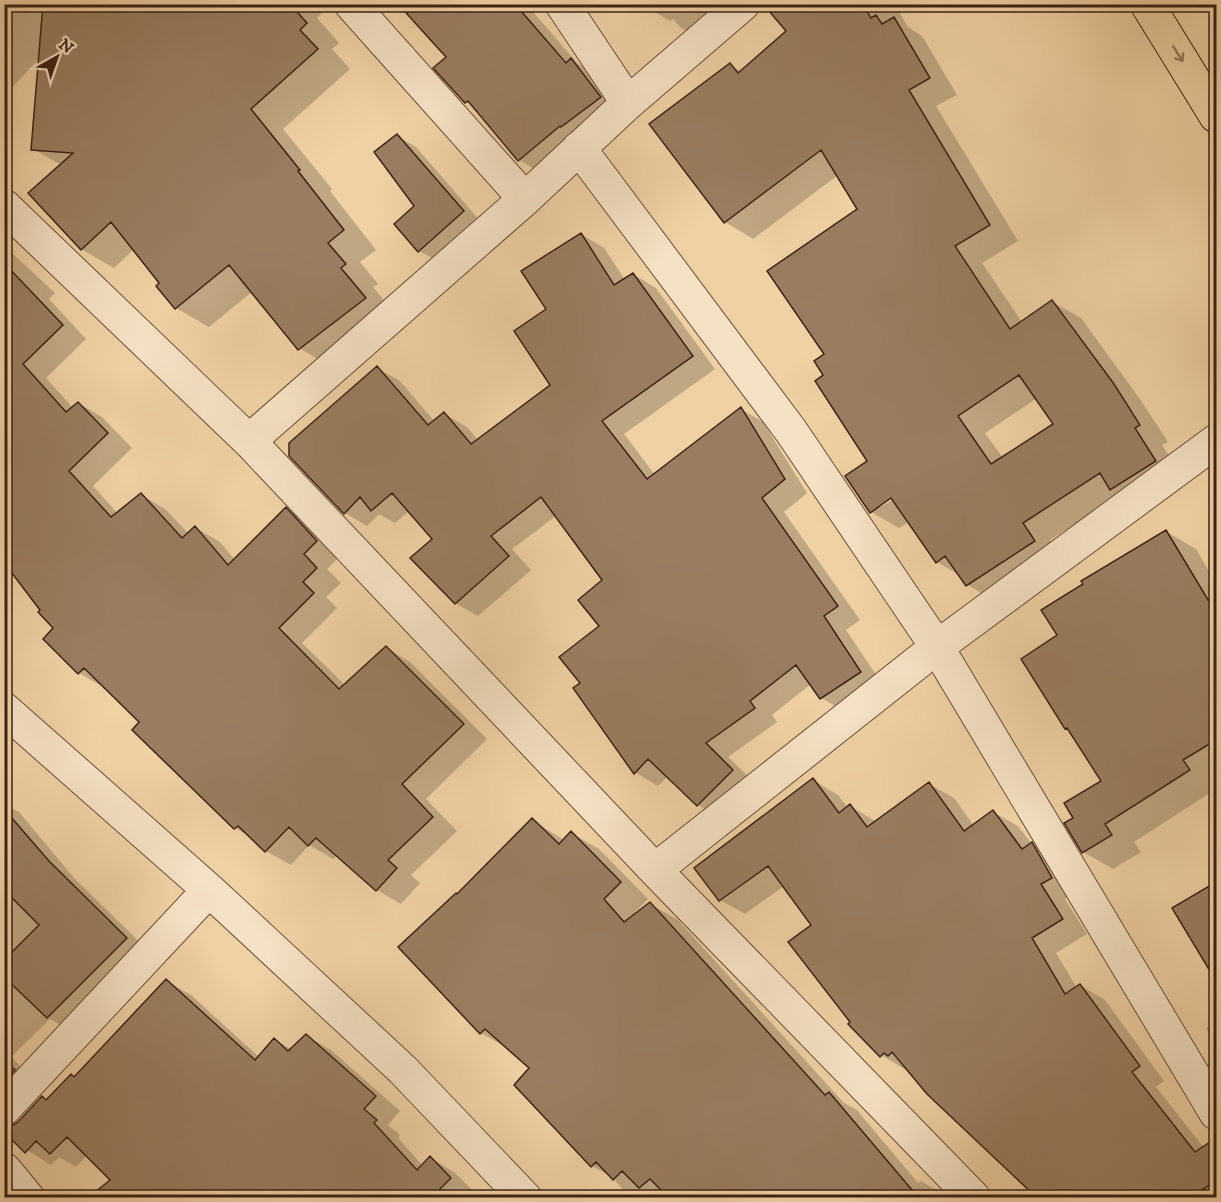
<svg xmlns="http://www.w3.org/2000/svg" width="1221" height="1202" font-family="'IM FELL DW Pica',serif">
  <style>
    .shadow { fill: #0003; fill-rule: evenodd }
    .building { fill: #9a7d60; stroke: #3d2116; stroke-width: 1.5; fill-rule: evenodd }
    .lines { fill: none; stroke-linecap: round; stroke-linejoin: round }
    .street-casing { stroke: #6a4d3a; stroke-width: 35 }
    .highway-casing { stroke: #3d2116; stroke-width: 35 }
    .street { stroke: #f5e1c4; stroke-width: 33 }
    .highway { stroke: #f0d1a4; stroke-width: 33 }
    .oneway { stroke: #96795d }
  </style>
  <rect width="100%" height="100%" fill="#f0d1a4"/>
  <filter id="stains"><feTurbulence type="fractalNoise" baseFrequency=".00333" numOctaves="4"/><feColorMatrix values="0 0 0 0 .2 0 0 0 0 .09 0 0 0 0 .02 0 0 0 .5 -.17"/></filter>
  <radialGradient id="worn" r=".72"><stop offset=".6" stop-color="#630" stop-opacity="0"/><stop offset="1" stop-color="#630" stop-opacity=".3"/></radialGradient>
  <!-- shadow -->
  <path class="shadow" d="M4 4H99L68 28 4 96Z
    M215 4H332L317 18 339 43 332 49 350 69 283 129 332 189 330 191 376 250 360 262 378 284 373 287 398 317 332 367 299 348 253 291 209 327 176 308 162 283 134 249 114 268 81 249 61 165 33 149Z
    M400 4H543L534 13 577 63 596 74 624 111 543 174 519 160 476 108 466 102 448 57Z
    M641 4H754L709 44 680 27 673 19 670 21Z
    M765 4H894L908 27 922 36 957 95 936 106 1018 241 982 263 1022 322 1052 302 1081 318 1142 402 1168 442 1162 445 1183 477 1121 494 1050 540 1062 558 996 602 968 585 961 576 937 562 909 522 899 528 871 512 869 462 825 376 826 354 859 209 838 175 753 239 725 222 730 65 742 72 788 31ZM1037 398 1055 425 1003 458 985 433ZM897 493 899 496 881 507V504Z
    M397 136 416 147 482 223 438 261 419 251 416 206Z
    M581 234 604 248 625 280 633 274 656 288 715 369 624 434 655 475 741 409 763 422 807 493 784 512 860 620 846 630 883 685 844 711 821 698 811 684 772 715 777 722 728 757 755 783 720 818 698 805 668 776 658 786 635 772 582 683 601 626 604 580 556 516 512 549 531 570 478 616 455 603 434 539 409 511 395 523 379 514 367 526 345 513 377 368 400 381 435 422 444 414 467 427 478 440 552 385 548 309Z
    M4 250 13 254 55 293 49 299 86 339 46 378 73 408 78 403 102 417 132 448 93 486 118 514 141 495 165 509 189 534 196 528 220 542 235 560 286 509 310 523 341 555 327 569 341 583 326 597 337 608 302 643 345 685 386 648 410 662 487 739 426 799 457 831 411 875 420 883 401 904 377 890 337 855 333 859 309 845 291 865 266 851 252 838 235 828 141 722 103 687 79 673 55 628 4 562V519L23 505 4 488Z
    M1167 532 1196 549 1216 583V789L1134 842 1141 852 1113 869 1083 852 1075 818 1103 781 1070 730 1066 728 1059 636Z
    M813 780 838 795 848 808 850 806 877 822 929 784 954 798 974 826 993 812 1018 826 1032 844 1057 858 1076 892 1065 899 1087 934 1056 953 1077 988 1080 985 1105 1000 1164 1081 1156 1087 1204 1148 1215 1141 1216 1142V1198H1038L928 1093 908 1068 906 1070 881 1055 852 1022 813 925 784 886 745 914 720 900Z
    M4 804 19 812 74 878 151 953 73 1032 50 1019 11 1057 39 1085 11 1119V1124L4 1121Z
    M532 820 564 840 571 833 599 849 648 899 631 916 632 917 650 904 678 920 844 1103 857 1110 918 1183 921 1181 950 1198H630L612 1177 592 1166 531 1068 509 1049 481 1033 458 896Z
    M1216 883V978L1174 909Z
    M166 981 191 995 259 1057 274 1039 291 1049 306 1036 331 1050 400 1111 388 1125 400 1135 398 1138 423 1166 431 1158 455 1173 475 1193 470 1198H92L112 1180 87 1155 76 1167 59 1157 51 1165 27 1150 11 1128 75 1078Z
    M1216 1022V1046L1206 1028Z"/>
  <!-- building -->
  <path class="building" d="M43 4H290L307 23 300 30 318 49 251 109 300 170 298 171 344 230 328 243 346 264 341 268 366 298 298 350 229 265 175 309 156 286 159 283 111 222 81 250 28 193 73 153 31 150Z
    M398 4H515L566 63 571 58 601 97 561 127 560 126 518 161 468 101 465 103 433 68 446 57Z
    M763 4H863L871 18 876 15 882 24 894 17 930 78 909 90 990 225 955 246 1010 329 1052 300 1114 384 1140 425 1135 428 1156 461 1110 490 1100 473 1023 523 1035 541 966 586 945 556 936 563 891 498 870 513 845 476 867 461 815 381 823 375 814 361 824 354 767 271 857 209 821 150 724 223 649 124 730 63 738 73 786 31ZM1019 375 1053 424 991 464 958 416Z
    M397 134 464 211 418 252 394 224 414 206 374 152Z
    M581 233 614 285 633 273 693 356 602 421 647 479 741 407 785 479 762 498 838 606 824 616 861 672 820 699 796 665 750 701 755 708 706 743 733 770 697 806 648 759 634 774 573 688 580 683 559 657 599 626 578 600 602 580 541 497 491 536 509 556 455 604 410 558 432 539 392 493 371 511 360 497 344 514 289 456V443L377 366 428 425 444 412 471 444 550 385 514 331 546 309 521 271Z
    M4 263 63 325 23 364 66 412 78 402 108 433 69 471 111 517 141 493 182 538 195 526 228 565 286 507 317 541 304 554 317 568 303 582 314 593 279 628 339 689 386 646 464 724 402 784 433 817 388 860 397 868 376 891 316 838 308 846 289 827 265 852 238 826 234 829 132 730 139 722 84 668 78 674 43 639 53 628 38 612 40 610 5 564Z
    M1166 530 1216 613V740L1183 760 1190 770 1105 824 1112 835 1082 853 1064 823 1073 818 1064 803 1101 781 1067 728 1065 729 1021 659 1057 635 1041 610 1083 584 1081 581Z
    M813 778 839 813 850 804 867 827 929 782 964 831 993 810 1022 849 1032 842 1052 878 1041 884 1063 919 1032 938 1065 994 1080 984 1140 1066 1132 1072 1195 1152 1216 1138V1181L1191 1197H1036L927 1094 892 1052 888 1056 884 1053 880 1057 848 1024 850 1022 788 942 811 925 768 866 719 901 694 868Z
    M4 809 49 861 127 938 47 1018 4 977V960L39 925 4 890Z
    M532 818 559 844 571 831 621 882 604 899 624 922 650 902 825 1095 829 1092 918 1197H668L650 1179 639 1188 622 1171 613 1180 596 1162 591 1167 514 1085 529 1068 485 1029 480 1034 398 947 456 893 457 894Z
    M1216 882V981L1172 908Z
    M166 979 255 1060 274 1038 288 1051 306 1034 376 1096 364 1109 377 1120 374 1123 417 1170 430 1156 451 1178 437 1192 442 1197H89L110 1180 67 1137 50 1154 36 1141 25 1153 4 1132V1127H10L18 1122 42 1096 46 1100 71 1074 74 1077Z
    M4 1059 15 1070 4 1081Z"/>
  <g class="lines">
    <!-- street casing -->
    <g class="street-casing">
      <path id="street" d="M351 4 525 199
        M562 4 628 103
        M579 148 791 431 937 647 1216 1113
        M4 206 249 441 655 870 974 1198
        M249 441 525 199 628 103 743 4
        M4 709 209 890 403 1070 525 1198
        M655 870 937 647 1216 441
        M4 1109 209 890
        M4 1169 28 1198"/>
    </g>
    <!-- highway casing -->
    <g class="highway-casing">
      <path id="highway" d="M1147 4 1216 116"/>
    </g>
    <!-- street -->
    <use href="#street" class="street"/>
    <!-- highway -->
    <use href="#highway" class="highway"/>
  </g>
  <!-- one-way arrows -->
  <defs><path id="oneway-shaft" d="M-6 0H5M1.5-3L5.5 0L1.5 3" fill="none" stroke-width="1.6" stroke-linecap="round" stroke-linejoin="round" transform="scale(1.5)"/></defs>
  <use class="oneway" href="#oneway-shaft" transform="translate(1178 54) rotate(58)"/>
  <!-- margin -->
  <rect width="1221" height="1202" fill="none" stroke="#f0d1a4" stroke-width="24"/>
  <rect x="6" y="6" width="1209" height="1190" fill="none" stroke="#3d2116" stroke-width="3"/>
  <rect x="12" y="12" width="1197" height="1178" fill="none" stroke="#3d2116" stroke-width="1.5"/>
  <!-- north arrow -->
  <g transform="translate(57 57) rotate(40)" stroke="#f5e1c4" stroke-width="4.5" paint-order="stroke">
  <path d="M0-4.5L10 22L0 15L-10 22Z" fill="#3d2116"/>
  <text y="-9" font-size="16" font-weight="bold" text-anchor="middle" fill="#3d2116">N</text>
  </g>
  <rect width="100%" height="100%" filter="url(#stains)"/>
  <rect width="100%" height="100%" fill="url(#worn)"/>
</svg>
